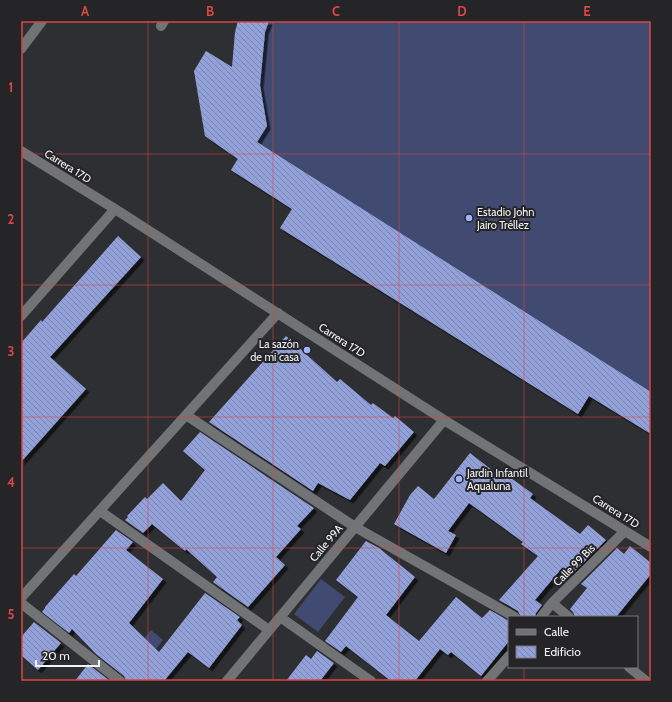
<svg xmlns="http://www.w3.org/2000/svg" width="672" height="702" font-family="Cabin,sans-serif">
  <style>
    .grass { fill: #414b71 }
    .building { fill: url(#building-back-hatch); filter: url(#shadow) }
    .lines { fill: none; stroke-linecap: round; stroke-linejoin: round }
    .minor { stroke: #727374; stroke-width: 10 }
    .grid { fill: none; stroke: #da4747; stroke-width: 1; stroke-opacity: 0.55 }
    .poi-dot { fill: #a0b3fd; stroke: #252528; stroke-width: 1.5 }
    .labels { text-anchor: middle; dominant-baseline: central; stroke-width: 4; stroke-linejoin: round; paint-order: stroke }
    .street-label { font-size: 11px; fill: #f4f4f6; stroke: #252528 }
    .poi-label { font-size: 11px; fill: #f4f4f6; stroke: #252528; text-anchor: start }
    .neatline { fill: none; stroke: #da4747; stroke-width: 1.5 }
    .grid-label { font-size: 13px; text-anchor: middle; font-weight: bold; fill: #da4747 }
  </style>
  <defs>
    <pattern id="building-back-hatch" width="6" height="6" patternUnits="userSpaceOnUse"><rect width="6" height="6" fill="#92a1d9"/><path d="M-1 5l2 2M0 0l6 6M5-1l2 2" fill="none" stroke="#7c87ae"/></pattern>
    <filter id="shadow"><feDropShadow dx="3.5" dy="3.5" stdDeviation="0" flood-color="#0009"/></filter>
  </defs>
  <rect width="100%" height="100%" fill="#2e2f32"/>
  <!-- grass -->
  <path class="grass" d="M238 21H651V431L589 396 578 414 280 228 292 209 231 170 237 159 205 136 194 71 206 51 232 67Z
    M321 579 345 597 318 632 294 614Z
    M151 630 163 640 132 679 120 669Z"/>
  <!-- building -->
  <path class="building" d="M238 21H269L265 32 260 85 267 126 257 142 651 392V434L589 396 578 414 280 228 292 209 231 170 238 159 205 136 194 71 206 51 232 67 235 32Z
    M118 236 141 257 50 357 86 389 21 462V343L41 320 42 322Z
    M286 336 337 382 340 379 371 405 373 403 393 418 395 416 414 432 385 466 380 463 350 500 318 483 313 491 209 422Z
    M200 432 314 508 297 526 301 529 276 557 285 565 248 607 213 582 217 577 186 549 185 551 152 524 143 533 125 520 128 517 127 516 145 497 147 499 163 483 181 501 205 470 183 451Z
    M470 453 497 474 500 470 533 494 530 498 580 534 588 525 606 540 571 575 562 568 535 600 542 605 536 613 535 617H521L518 611 499 600 538 556 521 544 523 542 469 503 448 531 456 535 446 553 394 524 410 495 418 486 434 499Z
    M116 530 133 542 126 550 163 579 129 623 159 652 205 593 240 617 237 620 242 625 209 668 188 652 164 681H126L124 676 96 654 72 629 69 633 42 612 45 608V607L74 574 76 576Z
    M366 541 379 548 415 577 386 615 419 641 456 597 482 618 490 610 509 621V641L481 676 451 652 448 655 440 649 415 681H391L346 646 341 652 325 641 358 597 336 580Z
    M630 546 651 563V574L616 617H575L573 612 570 609 587 588 581 584 617 548 624 554Z
    M34 622 61 643 38 670 21 655V637Z
    M317 651 334 663 320 681H286L306 655 311 659Z
    M88 664 110 681H75Z"/>
  <g class="lines">
    <!-- minor -->
    <path class="minor" d="M161 26 164 21
      M21 49 42 21
      M21 151 115 209 444 420 651 547
      M21 316 115 209
      M186 415 355 527 515 617
      M100 511 269 630
      M21 598 278 313
      M21 603 120 681
      M552 603 569 617
      M280 617 371 681
      M541 617 552 603 625 531
      M629 667 646 681
      M227 681 444 420
      M487 681 509 656"/>
  </g>
  <!-- grid -->
  <path class="grid" d="M148 21V681M273 21V681M399 21V681M524 21V617M21 154H651M21 285H651M21 417H651M21 548H651M524 667V681"/>
  <!-- markers -->
  <g class="poi-dot">
    <circle cx="469" cy="218" r="4"/>
    <circle cx="307" cy="350" r="4"/>
    <circle cx="459" cy="479" r="4"/>
  </g>
  <g class="labels">
    <!-- street labels -->
    <g class="street-label">
      <text transform="translate(68 166) rotate(32)">Carrera 17D</text>
      <text transform="translate(342 340) rotate(33)">Carrera 17D</text>
      <text transform="translate(616 511) rotate(32)">Carrera 17D</text>
      <text transform="translate(326 543) rotate(-50)">Calle 99A</text>
      <text transform="translate(574 565) rotate(-45)">Calle 99 Bis</text>
    </g>
    <!-- poi labels -->
    <g class="poi-label">
      <text x="477" y="212">Estadio John<tspan x="477" dy="13">Jairo Tréllez</tspan></text>
      <text x="299" y="344" text-anchor="end">La sazón<tspan x="299" dy="13">de mi casa</tspan></text>
      <text x="467" y="473">Jardin Infantil<tspan x="467" dy="13">Aqualuna</tspan></text>
    </g>
  </g>
  <!-- border -->
  <rect width="672" height="702" fill="none" stroke="#252528" stroke-width="44"/>
  <!-- legend -->
  <rect x="508" y="616" width="130" height="52" fill="#252528" stroke="#78787a"/>
  <rect x="516" y="629" width="20" height="6" fill="#727374" stroke="#78787a"/>
  <text x="544" y="636" font-size="12" fill="#f4f4f6">Calle</text>
  <rect x="516" y="646" width="20" height="12" fill="url(#building-back-hatch)" stroke="#78787a"/>
  <text x="544" y="656" font-size="12" fill="#f4f4f6">Edificio</text>
  <!-- scale -->
  <path d="M36 660v6h63v-6" fill="none" stroke="#f4f4f6" stroke-width="2"/>
  <text x="42" y="660" font-size="12" fill="#f4f4f6" stroke="#252528" stroke-width="3" paint-order="stroke">20 m</text>
  <rect x="22" y="22" width="628" height="658" class="neatline"/>
  <g class="grid-label">
    <text x="85" y="16">A</text>
    <text x="210" y="16">B</text>
    <text x="336" y="16">C</text>
    <text x="462" y="16">D</text>
    <text x="587" y="16">E</text>
    <text x="11" y="92">1</text>
    <text x="11" y="224">2</text>
    <text x="11" y="356">3</text>
    <text x="11" y="487">4</text>
    <text x="11" y="619">5</text>
  </g>
</svg>
